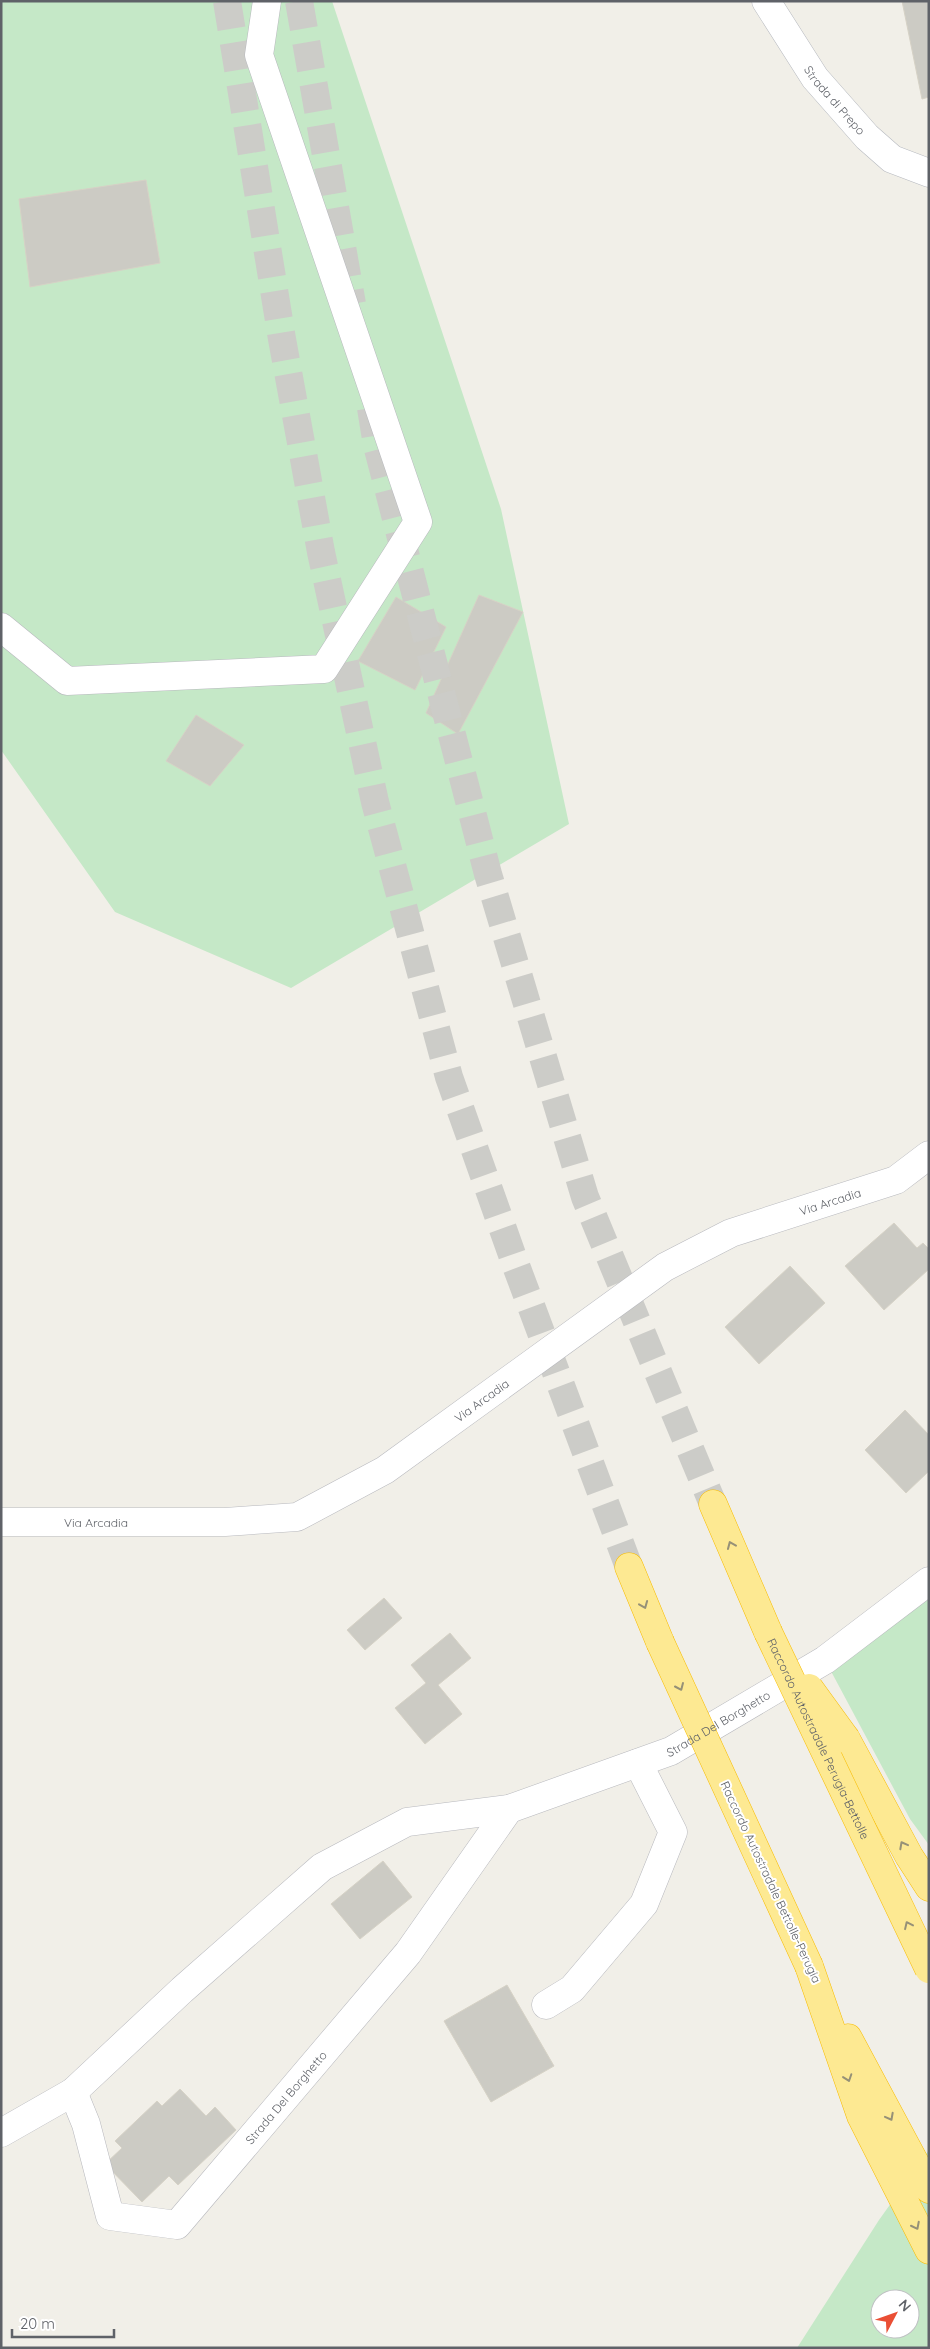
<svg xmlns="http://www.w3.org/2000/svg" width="930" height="2349" font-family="Quicksand,sans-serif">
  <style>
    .green { fill: #c5e8c7; fill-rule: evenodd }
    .building { fill: #cccbc4; stroke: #d6d2c6 }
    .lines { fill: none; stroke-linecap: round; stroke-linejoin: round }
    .highway-tunnel { stroke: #ccccc8; stroke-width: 28; stroke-dasharray: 28 14; stroke-linecap: butt }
    .street-casing { stroke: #b8b9be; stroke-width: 29 }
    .secondary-casing { stroke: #b6b9bf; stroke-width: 29 }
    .highway-casing { stroke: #f8bc00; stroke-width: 29 }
    .street { stroke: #fff; stroke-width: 28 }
    .secondary { stroke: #fff; stroke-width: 28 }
    .highway { stroke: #fde992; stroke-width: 28 }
    .highway-bridge-casing { stroke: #f8bc00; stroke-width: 29; stroke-linecap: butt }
    .highway-bridge { stroke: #fde992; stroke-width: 28 }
    .oneway { stroke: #969177 }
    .labels { text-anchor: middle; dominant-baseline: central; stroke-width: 4; stroke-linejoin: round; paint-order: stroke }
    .street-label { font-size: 12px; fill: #5f6268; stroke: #fff }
  </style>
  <rect width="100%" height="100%" fill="#f1efe8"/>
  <!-- green -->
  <path class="green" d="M1 1H332L501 509 569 824 291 988 115 912 1 750Z
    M929 1581V1845L910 1819 825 1660Z
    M929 2150V2348H797L879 2220ZM880 2299H910V2329H880Z"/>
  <!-- building -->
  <path class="building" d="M902 1H929V97L922 99Z
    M146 180 160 263 30 287 19 199Z
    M479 595 523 612 458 734 426 713Z
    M396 597 446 627 415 690 358 661Z
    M196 715 244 745 210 786 166 761Z
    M894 1223 917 1248 923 1243 929 1249V1269L884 1310 845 1266Z
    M790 1266 825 1303 759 1364 725 1327Z
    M905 1410 929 1435V1471L906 1493 865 1450Z
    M384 1598 402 1618 365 1650 347 1630Z
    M450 1633 471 1658 438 1685 462 1714 425 1744 395 1708 426 1683 411 1665Z
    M383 1861 412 1897 360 1939 331 1904Z
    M507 1985 554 2066 491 2102 444 2021Z
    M180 2089 206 2116 215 2107 236 2130 178 2185 169 2176 142 2202 105 2164 122 2148 115 2141 157 2101 162 2106Z"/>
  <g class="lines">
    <!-- highway-tunnel -->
    <path class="highway-tunnel" d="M227 1 282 339 321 552 375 802 449 1077 515 1263 629 1567
      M299 1 352 304
      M371 408 377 445 488 874 585 1197 713 1504"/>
    <!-- street casing -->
    <g class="street-casing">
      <g id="street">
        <path d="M1 627 67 681 324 669 418 522 259 55 267 1"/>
        <path id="s1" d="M1 1522H225L297 1517 385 1470 665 1267 731 1233 896 1180 929 1155"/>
        <path d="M546 2005 572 1989 644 1904 673 1832 638 1763"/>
        <path id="s2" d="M73 2092 86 2124 110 2216 177 2225 408 1953 509 1809"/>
        <path id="s3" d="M1 2133 73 2092 182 1990 322 1867 407 1822 509 1809 671 1751 825 1660 929 1581"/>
      </g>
    </g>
    <!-- secondary casing -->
    <g class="secondary-casing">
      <g id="secondary">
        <path id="s4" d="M766 1 815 78 867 137 892 159 929 173"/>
      </g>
    </g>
    <!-- highway casing -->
    <g class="highway-casing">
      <path id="highway" d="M713 1504 768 1632
        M629 1567 660 1642
        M846 1739 909 1856 929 1887
        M809 1966 861 2116 929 2250
        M848 2038 929 2189"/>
    </g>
    <!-- street -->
    <use href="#street" class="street"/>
    <!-- secondary -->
    <use href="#secondary" class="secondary"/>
    <!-- highway -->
    <use href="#highway" class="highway"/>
    <!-- highway-bridge casing -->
    <g class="highway-bridge-casing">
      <g id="highway-bridge">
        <path id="s5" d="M768 1632 929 1969"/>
        <path d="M660 1642 809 1966"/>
        <path d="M809 1688 846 1739"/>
      </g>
    </g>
    <!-- highway-bridge -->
    <use href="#highway-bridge" class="highway-bridge"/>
  </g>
  <!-- one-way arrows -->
  <defs><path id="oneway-chevron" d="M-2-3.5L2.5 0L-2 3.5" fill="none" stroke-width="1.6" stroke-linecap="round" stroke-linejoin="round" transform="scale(1.25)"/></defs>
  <g class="oneway">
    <use href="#oneway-chevron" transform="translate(731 1545) rotate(-113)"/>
    <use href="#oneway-chevron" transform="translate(644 1605) rotate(68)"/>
    <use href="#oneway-chevron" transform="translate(680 1687) rotate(66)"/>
    <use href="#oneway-chevron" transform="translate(903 1845) rotate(-118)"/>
    <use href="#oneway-chevron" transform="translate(908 1925) rotate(-115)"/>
    <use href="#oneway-chevron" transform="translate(848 2078) rotate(71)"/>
    <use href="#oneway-chevron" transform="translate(890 2117) rotate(62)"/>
    <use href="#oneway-chevron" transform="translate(916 2226) rotate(63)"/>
  </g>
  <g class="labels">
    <!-- street labels -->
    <g class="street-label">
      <text stroke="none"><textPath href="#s4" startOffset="121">Strada di Prepo</textPath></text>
      <text stroke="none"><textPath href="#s1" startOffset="920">Via Arcadia</textPath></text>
      <text stroke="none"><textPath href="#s1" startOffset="515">Via Arcadia</textPath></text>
      <text stroke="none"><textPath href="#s1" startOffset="95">Via Arcadia</textPath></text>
      <text stroke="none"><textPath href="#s3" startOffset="844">Strada Del Borghetto</textPath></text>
      <text stroke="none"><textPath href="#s5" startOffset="118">Raccordo Autostradale Perugia-Bettolle</textPath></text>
      <text transform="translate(771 1882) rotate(65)">Raccordo Autostradale Bettolle-Perugia</text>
      <text stroke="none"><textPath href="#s2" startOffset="365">Strada Del Borghetto</textPath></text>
    </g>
  </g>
  <!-- border -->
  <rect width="930" height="2349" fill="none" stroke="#5f6268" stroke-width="5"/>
  <!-- north arrow -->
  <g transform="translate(895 2314) rotate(49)"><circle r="24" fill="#ffffff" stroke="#bfc0c3"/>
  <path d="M0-4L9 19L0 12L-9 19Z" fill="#ea4f35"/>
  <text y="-8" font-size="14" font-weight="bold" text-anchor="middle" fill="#5f6268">N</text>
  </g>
  <!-- scale -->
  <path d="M12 2329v8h102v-8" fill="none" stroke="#5f6268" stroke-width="2.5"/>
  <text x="20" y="2329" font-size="15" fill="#5f6268" stroke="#ffffff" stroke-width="4" paint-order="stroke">20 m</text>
</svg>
